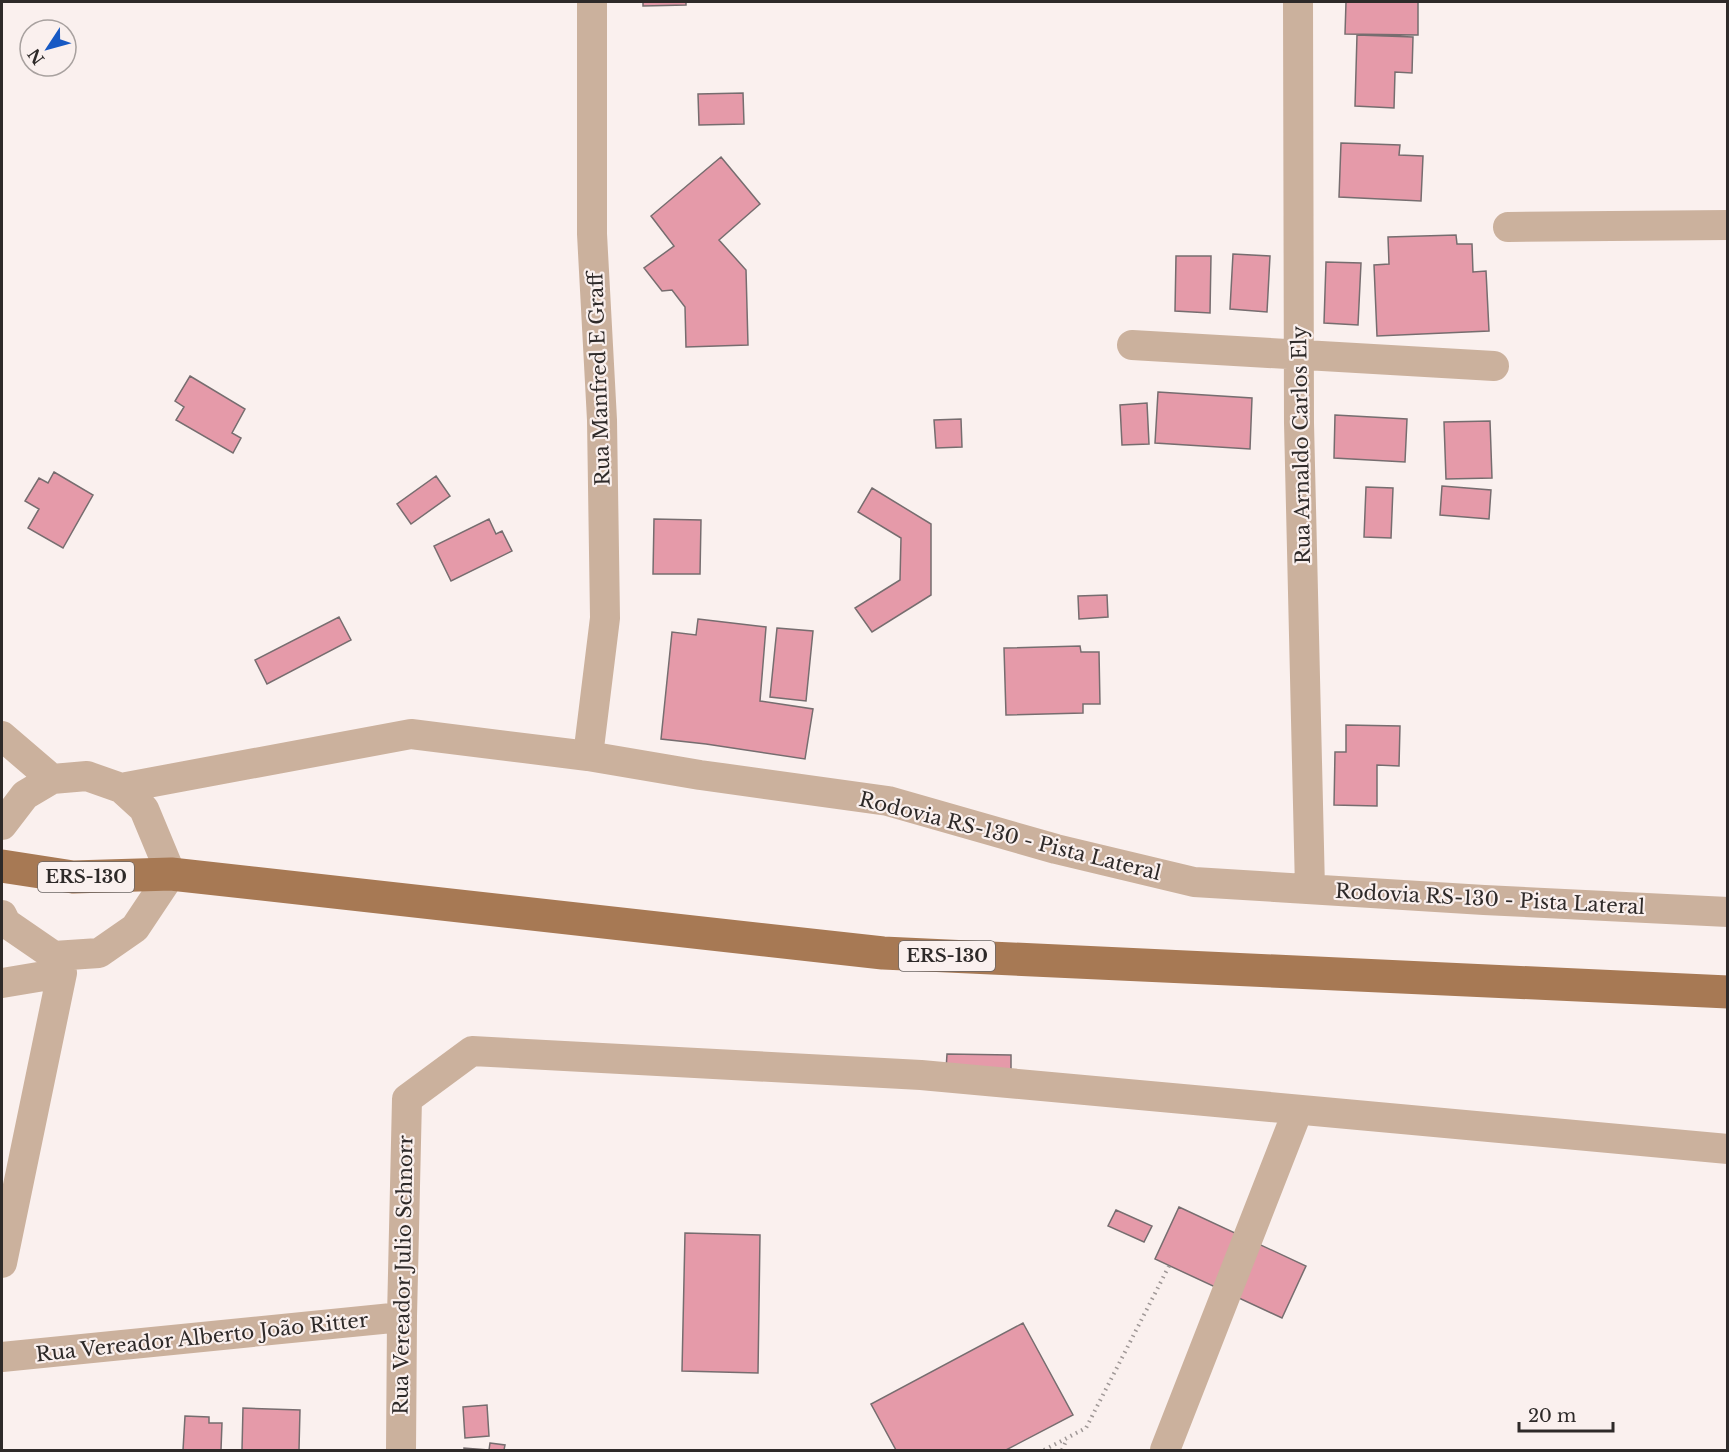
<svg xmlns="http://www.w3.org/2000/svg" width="1729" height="1452" font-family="'Libre Baskerville',serif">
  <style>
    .building { fill: #e59aa9; stroke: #766d6f; stroke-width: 1.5 }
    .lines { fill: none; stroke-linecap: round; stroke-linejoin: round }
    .path { stroke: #9f9796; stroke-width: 4; stroke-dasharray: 1.5 4.5; stroke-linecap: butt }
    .minor { stroke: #cbb19d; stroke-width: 30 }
    .major { stroke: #a77954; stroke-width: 33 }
    .labels { text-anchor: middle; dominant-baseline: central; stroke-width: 4.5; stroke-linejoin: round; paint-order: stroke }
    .shield { fill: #faf0ee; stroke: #6b6564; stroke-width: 1.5 }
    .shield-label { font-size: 18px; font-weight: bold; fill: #2e2a29 }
    .street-label { font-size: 20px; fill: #2e2a29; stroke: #faf0ee }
  </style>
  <rect width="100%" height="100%" fill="#faf0ee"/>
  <!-- building -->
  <path class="building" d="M643 2H686V5L643 6Z
    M1346 2H1418V35L1345 34Z
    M1357 35 1413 37 1412 73 1395 72 1394 108 1355 106Z
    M743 93 744 124 699 125 698 94Z
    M1341 143 1400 145 1399 155 1423 156 1421 201 1339 197Z
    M721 157 760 204 719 240 746 270 748 345 686 347 685 307 672 290 662 291 644 268 674 246 651 216Z
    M1456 235 1457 244H1472L1473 272 1486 271 1489 331 1377 336 1374 265 1389 264 1388 237Z
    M1233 254 1270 256 1267 312 1230 309Z
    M1176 256H1211L1210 313 1175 311Z
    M1326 262 1361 263 1358 325 1324 323Z
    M190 376 245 409 232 433 241 438 233 453 176 420 184 407 175 401Z
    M1158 392 1252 398 1250 449 1155 443Z
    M1147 403 1149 444 1122 445 1120 405Z
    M1335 415 1407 419 1405 462 1334 458Z
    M961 419 962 447 936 448 934 420Z
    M1490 421 1492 478 1446 479 1444 422Z
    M54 472 93 495 63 548 28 528 39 509 25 501 39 478 48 483Z
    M436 476 450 496 411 524 397 504Z
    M1442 486 1491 490 1489 519 1440 515Z
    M1366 487 1393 488 1391 538 1364 537Z
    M872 488 931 524V595L872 632 855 608 900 580 901 538 858 512Z
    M489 519 496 534 502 531 512 551 451 581 434 546Z
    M654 519 701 520 700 574H653Z
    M1107 595 1108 617 1079 619 1078 596Z
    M339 617 351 640 267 684 255 660Z
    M698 619 766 627 760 701 813 709 805 759 706 744 661 739 672 632 696 635Z
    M777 628 813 631 806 701 770 697Z
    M1080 646 1081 652H1099L1100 704H1083V713L1006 715 1004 648Z
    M1346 725 1400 726 1399 766 1377 765V806L1334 805 1335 752H1346Z
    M947 1054 1011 1055V1071L946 1070Z
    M1179 1207 1306 1266 1282 1318 1155 1259Z
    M1116 1210 1152 1226 1144 1242 1108 1226Z
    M685 1233 760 1235 758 1373 682 1371Z
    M1023 1323 1073 1415 1006 1450H896L871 1404Z
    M487 1405 489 1436 465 1438 463 1407Z
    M243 1408 300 1410 299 1450H242Z
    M185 1416 209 1417V1423H222L221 1450H183Z
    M490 1443 505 1445 504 1450H464V1448L489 1450Z"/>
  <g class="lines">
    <!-- path -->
    <path class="path" d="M1044 1450 1086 1428 1169 1266
      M1062 1450 1067 1439"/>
    <!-- minor -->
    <path class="minor" d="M1298 2 1299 423 1310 889
      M1508 227 1728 225
      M1132 345 1494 366
      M2 736 52 779
      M588 756 605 618 602 420 592 234V2
      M121 788 411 734 588 756 700 775 888 801 1056 849 1194 882 1484 900 1728 912
      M2 825 25 795 52 779 87 776 121 788 144 809 171 874 135 928 99 953 54 956 6 923 2 915
      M2 983 62 973
      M2 1263 62 973 54 956
      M2 1357 402 1317
      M401 1450 402 1317 407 1099 472 1051 921 1075 1728 1149
      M1165 1450 1298 1110"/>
    <!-- major -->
    <path class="major" d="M2 866 73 877 171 874 883 953 1728 992"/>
  </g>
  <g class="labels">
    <!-- shield labels -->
    <g class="shield">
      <rect x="38" y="862" width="96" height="30" rx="4.5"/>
      <rect x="899" y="941" width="96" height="30" rx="4.5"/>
    </g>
    <g class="shield-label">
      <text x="86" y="877">ERS-130</text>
      <text x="947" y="956">ERS-130</text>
    </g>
    <!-- street labels -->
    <g class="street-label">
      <text transform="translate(599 379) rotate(-92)">Rua Manfred E Graff</text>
      <text transform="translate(1301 445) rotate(-91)">Rua Arnaldo Carlos Ely</text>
      <text transform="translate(1010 836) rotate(14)">Rodovia RS-130 - Pista Lateral</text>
      <text transform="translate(1490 899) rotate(3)">Rodovia RS-130 - Pista Lateral</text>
      <text transform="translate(403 1275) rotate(-89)">Rua Vereador Julio Schnorr</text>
      <text transform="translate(202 1337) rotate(-6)">Rua Vereador Alberto João Ritter</text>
    </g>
  </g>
  <!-- border -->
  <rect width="1729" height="1452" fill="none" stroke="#2e2a29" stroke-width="6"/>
  <!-- north arrow -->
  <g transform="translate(48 48) rotate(234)"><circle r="28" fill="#faf0ee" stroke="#a8a19f" stroke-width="1.5"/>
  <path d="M0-4.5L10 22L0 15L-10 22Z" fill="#1759c4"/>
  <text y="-9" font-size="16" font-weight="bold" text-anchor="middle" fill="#2e2a29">N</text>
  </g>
  <!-- scale -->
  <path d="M1519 1422v9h94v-9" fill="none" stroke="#2e2a29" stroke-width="3"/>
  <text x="1528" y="1422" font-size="18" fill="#2e2a29" stroke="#faf0ee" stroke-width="4.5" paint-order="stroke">20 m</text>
</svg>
